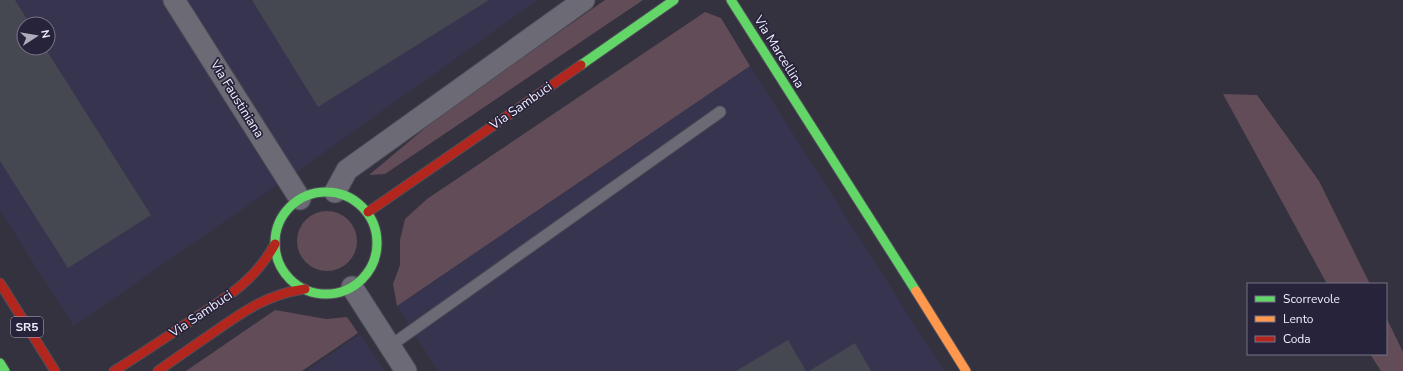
<svg xmlns="http://www.w3.org/2000/svg" width="1403" height="371" font-family="'Nunito Sans',sans-serif">
  <style>
    .built { fill: #37344f; fill-rule: evenodd }
    .green { fill: #624c58 }
    .building { fill: #454751 }
    .lines { fill: none; stroke-linecap: round; stroke-linejoin: round }
    .lane-casing { stroke: #4f4e59; stroke-width: 13 }
    .street-casing { stroke: #4f4e59; stroke-width: 23 }
    .fast-casing { stroke: #4f4e59; stroke-width: 11 }
    .slow-casing { stroke: #4f4e59; stroke-width: 11 }
    .jam-casing { stroke: #4f4e59; stroke-width: 11 }
    .lane { stroke: #6c6b75; stroke-width: 11 }
    .street { stroke: #6c6b75; stroke-width: 21 }
    .fast { stroke: #63d668; stroke-width: 9 }
    .slow { stroke: #ff974d; stroke-width: 9 }
    .jam { stroke: #b3261e; stroke-width: 9 }
    .labels { text-anchor: middle; dominant-baseline: central; stroke-width: 3.5; stroke-linejoin: round; paint-order: stroke }
    .shield { fill: #27233a; stroke: #b4b1c3; stroke-width: 1 }
    .shield-label { font-size: 12px; font-weight: bold; fill: #f0eefe }
    .street-label { font-size: 13px; fill: #f0eefe; stroke: #27233a }
  </style>
  <rect width="100%" height="100%" fill="#34323f"/>
  <!-- built -->
  <path class="built" d="M0 0H538L312 161 74 326 0 211ZM24 24H48V48H24Z
    M750 66 944 371H438L397 306Z
    M360 334 384 371H306Z"/>
  <!-- green -->
  <path class="green" d="M605 0H643L385 174 369 175 443 113Z
    M705 12 721 18 750 66 397 306 393 284 400 265V240L405 219 427 199Z
    M1223 94 1257 95 1319 181 1370 284H1327Z
    M297 241a30 30 0 1 1 60 0a30 30 0 1 1-60 0Z
    M275 310 326 319 347 317 358 333 302 371H186Z
    M1386 317 1403 352V371H1381L1370 354H1386Z"/>
  <!-- building -->
  <path class="building" d="M0 0H15L30 24H24V48H45L151 215 68 268 0 161Z
    M252 0H489L318 107Z
    M788 340 806 371H736Z
    M855 343 871 371H809Z"/>
  <g class="lines">
    <!-- lane casing -->
    <g class="lane-casing">
      <path id="lane" d="M390 346 720 112"/>
    </g>
    <!-- street casing -->
    <g class="street-casing">
      <path id="street" d="M174 0 300 199
        M335 192 347 170 584 0
        M352 287 406 371"/>
    </g>
    <!-- fast casing -->
    <g class="fast-casing">
      <path id="fast" d="M731 0 916 291
        M581 65 674 0
        M275 243a51 51 0 1 1 102 0a51 51 0 1 1-102 0Z
        M0 363 5 371"/>
    </g>
    <!-- slow casing -->
    <g class="slow-casing">
      <path id="slow" d="M916 291 966 371"/>
    </g>
    <!-- jam casing -->
    <g class="jam-casing">
      <path id="jam" d="M368 212 581 65
        M0 283 55 371
        M114 371C138 356 162 340 186 324 222 300 253 284 275 244
        M158 371C176 358 195 345 214 332 244 311 268 294 305 289"/>
    </g>
    <!-- lane -->
    <use href="#lane" class="lane"/>
    <!-- street -->
    <use href="#street" class="street"/>
    <!-- fast -->
    <use href="#fast" class="fast"/>
    <!-- slow -->
    <use href="#slow" class="slow"/>
    <!-- jam -->
    <use href="#jam" class="jam"/>
  </g>
  <g class="labels">
    <!-- shield labels -->
    <rect class="shield" x="11" y="317" width="32" height="20" rx="3"/>
    <g class="shield-label">
      <text x="27" y="327">SR5</text>
    </g>
    <!-- street labels -->
    <g class="street-label">
      <text transform="translate(779 52) rotate(58)">Via Marcellina</text>
      <text transform="translate(237 99) rotate(58)">Via Faustiniana</text>
      <text transform="translate(521 106) rotate(-35)">Via Sambuci</text>
      <text transform="translate(201 314) rotate(-34)">Via Sambuci</text>
    </g>
  </g>
  <!-- legend -->
  <rect x="1247" y="283" width="140" height="72" fill="#27233a" stroke="#777488"/>
  <rect x="1255" y="296" width="20" height="6" fill="#63d668" stroke="#777488"/>
  <text x="1283" y="303" font-size="12" fill="#f0eefe">Scorrevole</text>
  <rect x="1255" y="316" width="20" height="6" fill="#ff974d" stroke="#777488"/>
  <text x="1283" y="323" font-size="12" fill="#f0eefe">Lento</text>
  <rect x="1255" y="336" width="20" height="6" fill="#b3261e" stroke="#777488"/>
  <text x="1283" y="343" font-size="12" fill="#f0eefe">Coda</text>
  <!-- north arrow -->
  <g transform="translate(36 36) rotate(78)"><circle r="19" fill="#27233a" stroke="#777488"/>
  <path d="M0-3L7 15L0 10L-7 15Z" fill="#aeacbb"/>
  <text y="-6" font-size="11" font-weight="bold" text-anchor="middle" fill="#f0eefe">N</text>
  </g>
</svg>
